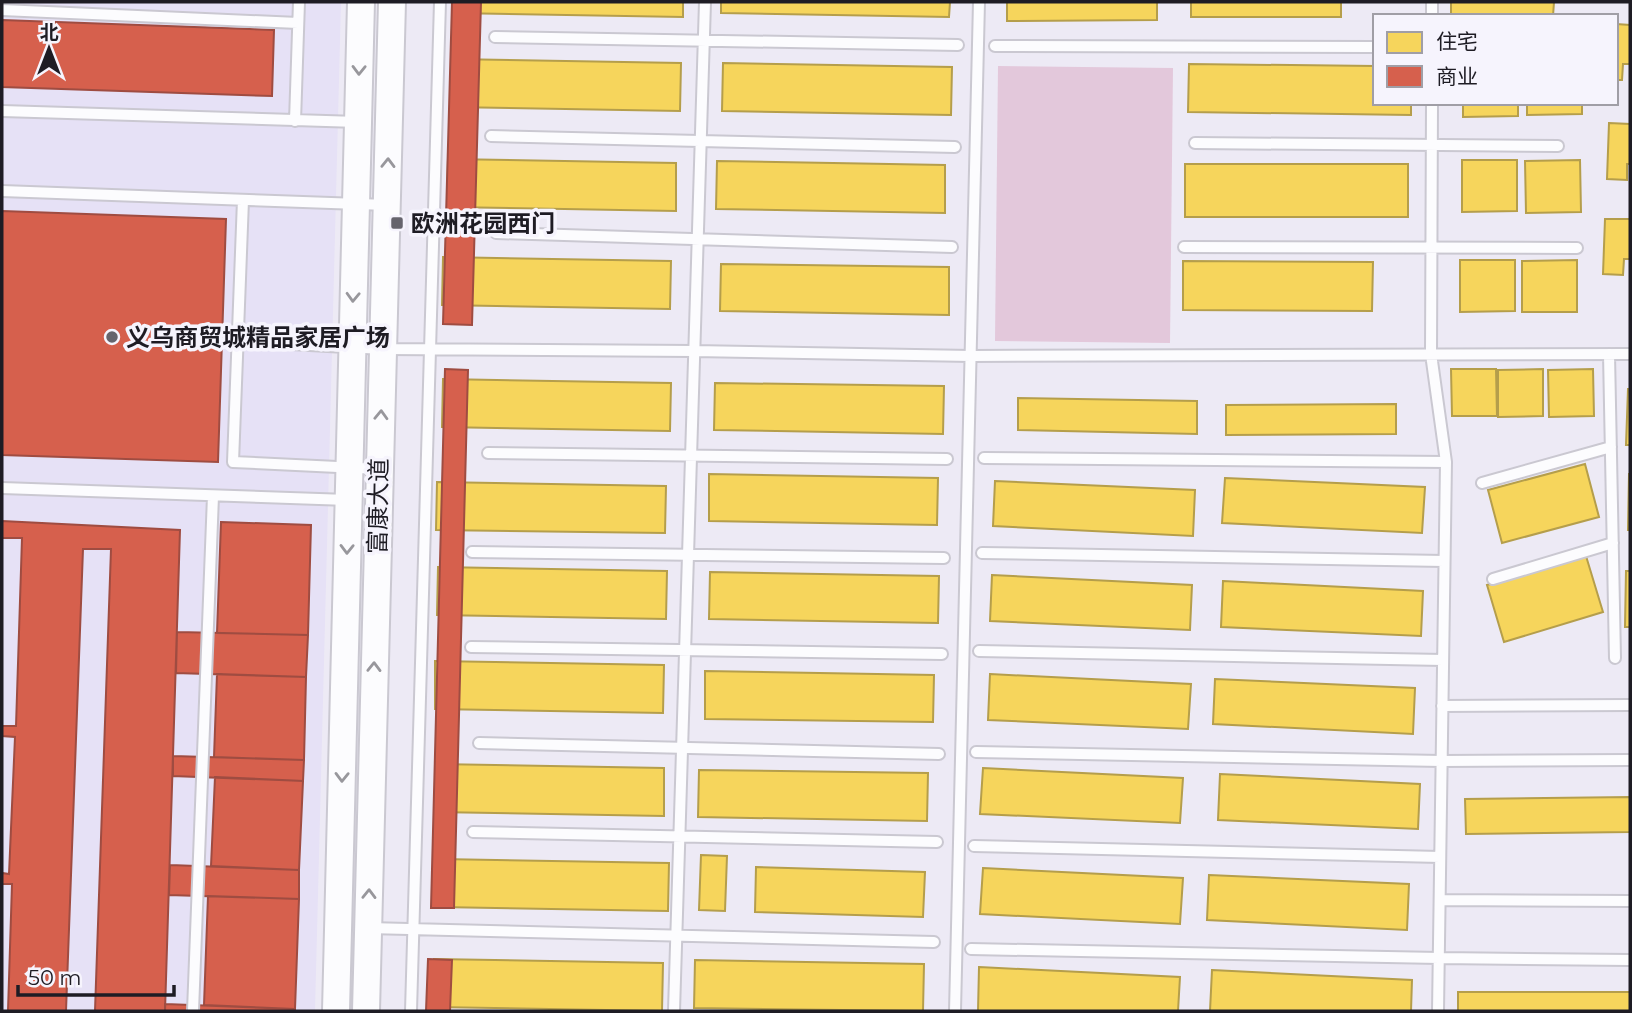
<svg xmlns="http://www.w3.org/2000/svg" width="1632" height="1013" font-family="Montserrat,'Noto Sans SC',sans-serif">
  <style>
    .built { fill: #e6e1f6 }
    .green { fill: #e3c8db }
    .homes { fill: #f6d55c; stroke: #b59e4b; stroke-width: 2 }
    .shops { fill: #d6604d; stroke: #9f4c41; stroke-width: 2 }
    .lines { fill: none; stroke-linecap: round; stroke-linejoin: round }
    .service-casing { stroke: #cac8d1; stroke-width: 14 }
    .tertiary-casing { stroke: #cac8d1; stroke-width: 30 }
    .service { stroke: #fcfcfe; stroke-width: 10 }
    .tertiary { stroke: #fcfcfe; stroke-width: 26 }
    .oneway { stroke: #98979c }
    .poi-dot { fill: #66646d; stroke: #f6f4fd; stroke-width: 2.5 }
    .labels { text-anchor: middle; dominant-baseline: central; stroke-width: 7; stroke-linejoin: round; paint-order: stroke }
    .poi-label { font-size: 24px; font-weight: bold; fill: #1e1c24; stroke: #f6f4fd; text-anchor: start }
    .street-label { font-size: 24px; fill: #1e1c24; stroke: #f6f4fd }
  </style>
  <rect width="100%" height="100%" fill="#edeaf5"/>
  <!-- built -->
  <path class="built" d="M2 2H341L315 1011H2Z"/>
  <!-- green -->
  <path class="green" d="M998 66 1173 68 1170 343 995 341Z"/>
  <!-- homes -->
  <path class="homes" d="M454 2H683V17L454 13Z
    M721 2H950L949 17 721 13Z
    M1007 2H1157V20L1007 21Z
    M1191 2H1341V17H1191Z
    M1451 2H1554L1553 16 1451 15Z
    M1616 24 1630 25V64H1623L1622 80H1616Z
    M452 59 681 63 680 111 451 107Z
    M723 63 952 67 951 115 722 111Z
    M1189 64 1375 66V103H1411V115L1188 112Z
    M1463 103H1518V116L1463 117Z
    M1527 103H1582V114L1527 115Z
    M1609 123 1630 124V164H1627V180L1607 179Z
    M448 159 676 163V211L447 207Z
    M1462 160H1517V211L1462 212Z
    M1580 160 1581 212 1526 213 1525 161Z
    M717 161 945 165V213L716 209Z
    M1185 164H1408V217H1185Z
    M1605 219H1630V259H1624L1623 275 1603 274Z
    M443 257 671 261 670 309 442 305Z
    M1460 260H1515V311L1460 312Z
    M1577 260V312H1522V261Z
    M1183 261 1373 262 1372 311 1183 310Z
    M721 264 949 267V315L720 311Z
    M1451 369H1496L1497 416H1452Z
    M1543 369V416L1498 417V370Z
    M1593 369 1594 416 1549 417 1548 370Z
    M443 379 671 383 670 431 442 427Z
    M715 383 944 386 943 434 714 430Z
    M1628 389H1630V445H1626Z
    M1018 398 1197 401V434L1018 430Z
    M1396 404V434L1226 435V405Z
    M1585 464 1599 517 1502 543 1488 490Z
    M709 474 938 478 937 525 709 521Z
    M1629 474H1630V530H1628Z
    M1225 478 1425 487 1422 533 1222 523Z
    M995 481 1195 490 1193 536 993 526Z
    M437 482 666 486 665 533 436 530Z
    M1586 556 1603 612 1504 642 1487 585Z
    M438 567 667 571 666 619 437 615Z
    M1626 571H1630V627H1625Z
    M710 572 939 576 938 623 709 619Z
    M992 575 1192 585 1190 630 990 621Z
    M1223 581 1423 591 1421 636 1221 627Z
    M435 661 664 665 663 713 435 709Z
    M705 671 934 675 933 722 705 719Z
    M990 674 1191 684 1188 729 988 720Z
    M1215 679 1415 688 1413 734 1213 724Z
    M436 764 664 768V816L435 812Z
    M983 768 1183 778 1180 823 980 814Z
    M699 770 928 773 927 821 698 817Z
    M1220 774 1420 784 1418 829 1218 820Z
    M1630 797V832L1466 834 1465 799Z
    M701 855 727 856 725 911 699 910Z
    M440 859 669 863 668 911 439 907Z
    M756 867 925 872 923 917 755 912Z
    M983 868 1183 878 1180 924 980 914Z
    M1209 875 1409 884 1407 930 1207 920Z
    M434 959 663 963 662 1011 433 1007Z
    M695 960 924 964 923 1011 694 1008Z
    M979 967 1180 977 1178 1011H978Z
    M1212 970 1412 980 1411 1011H1210Z
    M1458 992H1630V1011H1458Z"/>
  <!-- shops -->
  <path class="shops" d="M452 2H481L472 325 443 324Z
    M2 20 274 30 272 96 2 87Z
    M2 211 226 219 218 462 2 455Z
    M445 369 468 370 454 908H431Z
    M2 521 180 530 165 1011H95L111 549H83L66 1011H8L12 884H2V873L9 874 15 737 2 736V726H16L22 538H2Z
    M221 522 311 525 308 635 217 633Z
    M177 632 308 635 306 677 176 673Z
    M217 674 306 677 304 760 214 757Z
    M173 756 304 760 303 781 173 776Z
    M215 777 303 781 299 870 211 866Z
    M170 865 299 870V899L169 895Z
    M208 896 299 899 295 1009 204 1005Z
    M428 959 452 960 450 1011H426Z
    M165 1004 295 1009V1011H165Z"/>
  <g class="lines">
    <!-- service casing -->
    <g class="service-casing">
      <path id="service" d="M2 10 298 23
        M1432 16V2
        M495 37 958 45
        M995 46 1375 47
        M1432 103 1431 354 1446 462 1438 1011
        M2 111 358 122
        M295 121 299 2
        M491 136 955 147
        M1195 143 1558 146
        M2 191 387 205
        M243 200 233 462 379 469
        M496 233 952 247
        M1184 247 1577 248
        M237 341 383 349 694 351 971 356 1630 354
        M1609 354 1615 658
        M488 453 947 459
        M984 458 1446 462
        M1482 483 1611 447
        M2 488 348 500
        M472 552 944 558
        M982 553 1444 561
        M1493 579 1613 543
        M471 647 942 654
        M979 651 1443 660
        M1442 706 1630 705
        M479 743 939 754
        M976 752 1441 761 1630 760
        M473 832 937 842
        M974 846 1440 857
        M1440 900 1630 901
        M368 928 934 942
        M971 949 1439 958 1630 960
        M193 1011 213 496
        M411 1011 440 2
        M674 1011 705 2
        M955 1011 979 2"/>
    </g>
    <!-- tertiary casing -->
    <g class="tertiary-casing">
      <path id="tertiary" d="M336 1011 361 2
        M366 1011 392 2"/>
    </g>
    <!-- service -->
    <use href="#service" class="service"/>
    <!-- tertiary -->
    <use href="#tertiary" class="tertiary"/>
  </g>
  <!-- one-way arrows -->
  <defs><path id="oneway-chevron" d="M-2-3.5L2.5 0L-2 3.5" fill="none" stroke-width="1.6" stroke-linecap="round" stroke-linejoin="round" transform="scale(1.75)"/></defs>
  <g class="oneway">
    <use href="#oneway-chevron" transform="translate(359 70) rotate(91)"/>
    <use href="#oneway-chevron" transform="translate(388 163) rotate(-89)"/>
    <use href="#oneway-chevron" transform="translate(353 297) rotate(92)"/>
    <use href="#oneway-chevron" transform="translate(381 415) rotate(-88)"/>
    <use href="#oneway-chevron" transform="translate(347 549) rotate(91)"/>
    <use href="#oneway-chevron" transform="translate(374 667) rotate(-89)"/>
    <use href="#oneway-chevron" transform="translate(342 777) rotate(91)"/>
    <use href="#oneway-chevron" transform="translate(369 894) rotate(-89)"/>
  </g>
  <!-- markers -->
  <g class="poi-dot">
    <rect x="390" y="216" width="14" height="14" rx="3.5"/>
    <circle cx="112" cy="337" r="7"/>
  </g>
  <g class="labels">
    <!-- poi labels -->
    <g class="poi-label">
      <text x="411" y="223">欧洲花园西门</text>
      <text x="126" y="337">义乌商贸城精品家居广场</text>
    </g>
    <!-- street labels -->
    <g class="street-label">
      <text transform="translate(378 506) rotate(-89)">富康大道</text>
    </g>
  </g>
  <!-- border -->
  <rect width="1632" height="1013" fill="none" stroke="#1e1c24" stroke-width="7"/>
  <!-- legend -->
  <rect x="1373" y="14" width="245" height="91" fill="#f6f4fd" stroke="#a09ea6" stroke-width="2"/>
  <rect x="1387" y="32" width="35" height="21" fill="#f6d55c" stroke="#a09ea6" stroke-width="2"/>
  <text x="1436" y="49" font-size="21" fill="#1e1c24">住宅</text>
  <rect x="1387" y="66" width="35" height="21" fill="#d6604d" stroke="#a09ea6" stroke-width="2"/>
  <text x="1436" y="84" font-size="21" fill="#1e1c24">商业</text>
  <!-- north arrow -->
  <g transform="translate(49 49)" stroke="#f6f4fd" stroke-width="5" paint-order="stroke">
  <path d="M0-5L12 26L0 18L-12 26Z" fill="#1e1c24"/>
  <text y="-10" font-size="19" font-weight="bold" text-anchor="middle" fill="#1e1c24">北</text>
  </g>
  <!-- scale -->
  <path d="M18 985v10h156v-10" fill="none" stroke="#1e1c24" stroke-width="3.5"/>
  <text x="28" y="985" font-size="21" fill="#1e1c24" stroke="#f6f4fd" stroke-width="5" paint-order="stroke">50 m</text>
</svg>
